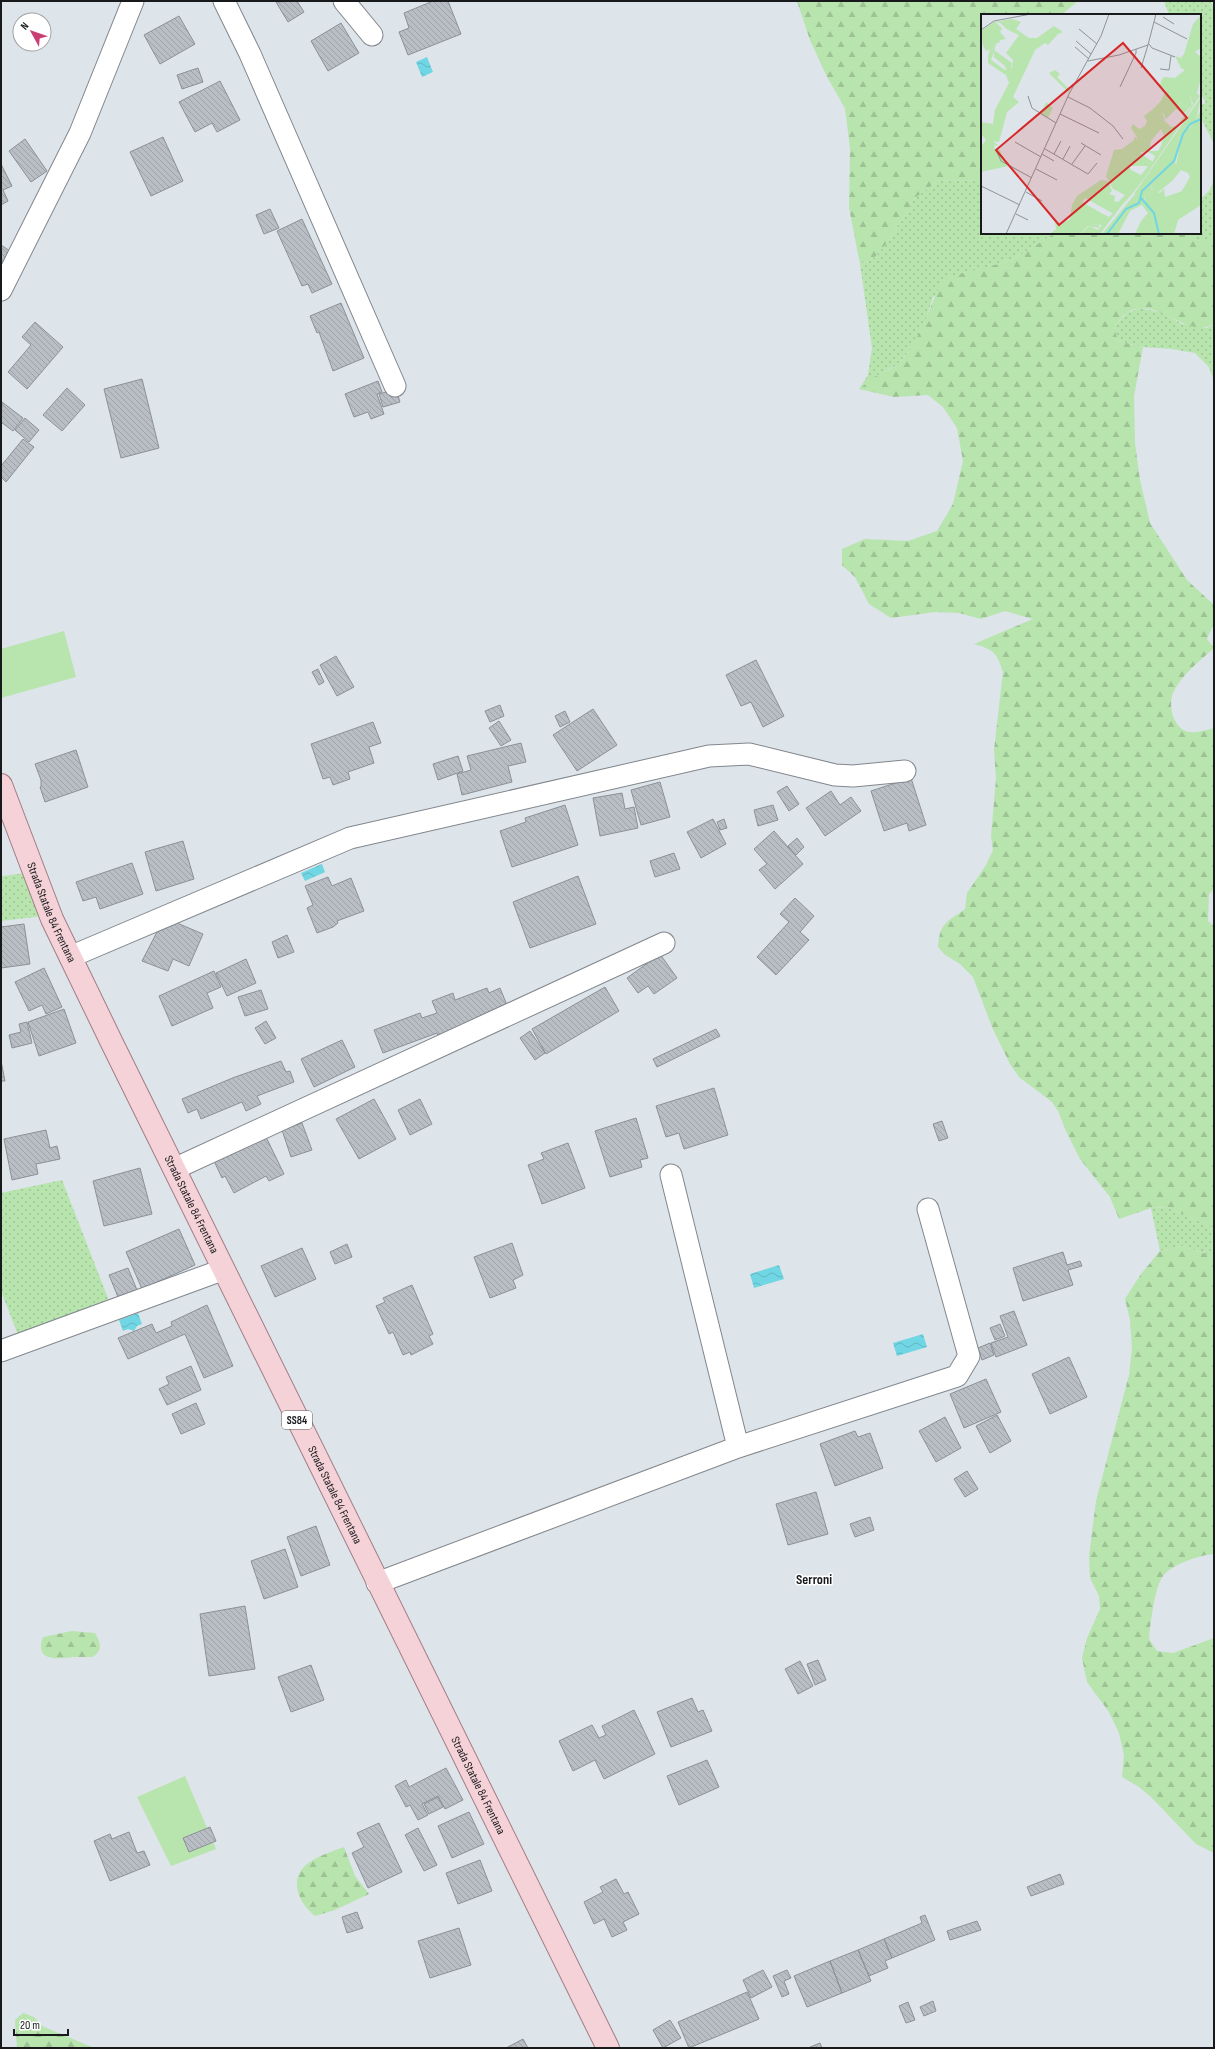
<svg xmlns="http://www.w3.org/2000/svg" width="1215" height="2049" font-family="'Sofia Sans Condensed',sans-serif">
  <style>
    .grass { fill: url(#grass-dots) }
    .forest { fill: url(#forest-firs) }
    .green { fill: #b8e4ae }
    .water { fill: url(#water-waves) }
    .building { fill: url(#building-back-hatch); stroke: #8b9196 }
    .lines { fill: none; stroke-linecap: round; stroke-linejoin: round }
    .street-casing { stroke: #82878d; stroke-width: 23 }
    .primary-casing { stroke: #a37d85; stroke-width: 24 }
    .street { stroke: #fff; stroke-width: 21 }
    .primary { stroke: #f5d1d8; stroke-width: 22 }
    .labels { text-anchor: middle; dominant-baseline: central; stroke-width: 3; stroke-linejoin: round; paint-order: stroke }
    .shield { fill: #fff; stroke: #5d5e5f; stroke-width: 1 }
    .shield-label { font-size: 11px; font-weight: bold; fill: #17191b }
    .street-label { font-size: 12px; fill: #17191b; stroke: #fff }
    .quarter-label { font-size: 14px; font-weight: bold; fill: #17191b; stroke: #fff }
    .inset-river { fill: none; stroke: #71d6e3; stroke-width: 2 }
    .inset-road { fill: none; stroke: #8e9397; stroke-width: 1 }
    .view { fill: #d62828; fill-opacity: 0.15; stroke: #d62828; stroke-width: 2 }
    .inset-edge { fill: none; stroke: #17191b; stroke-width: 2 }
  </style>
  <defs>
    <pattern id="grass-dots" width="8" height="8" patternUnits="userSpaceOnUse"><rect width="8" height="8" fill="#b8e4ae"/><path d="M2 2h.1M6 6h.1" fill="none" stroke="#9dc395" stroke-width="1.8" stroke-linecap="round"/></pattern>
    <pattern id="forest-firs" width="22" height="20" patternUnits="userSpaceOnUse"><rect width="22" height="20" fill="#b8e4ae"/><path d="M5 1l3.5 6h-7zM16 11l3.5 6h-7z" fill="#9dc395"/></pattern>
    <pattern id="water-waves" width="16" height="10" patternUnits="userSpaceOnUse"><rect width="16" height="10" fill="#71d6e3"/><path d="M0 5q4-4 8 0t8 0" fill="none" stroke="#61b7c2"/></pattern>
    <pattern id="building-back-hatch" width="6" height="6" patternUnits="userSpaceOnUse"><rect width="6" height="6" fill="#b8bec4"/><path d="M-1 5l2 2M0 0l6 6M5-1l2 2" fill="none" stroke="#9da3a8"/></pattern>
  </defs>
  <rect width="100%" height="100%" fill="#dde4ea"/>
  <!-- grass -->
  <path class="grass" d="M1164 1H1211L1214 10V144L1200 116V105L1206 103 1200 92V15H1169Z
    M939 180 982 181V233H1055L1022 254 1002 263 981 269 933 297 924 325 913 346 897 365 878 375 859 389 868 375 872 348 860 264 875 257 887 243 915 198Z
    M1214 180V241H1201L1192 239 1188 233H1200V199L1209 191Z
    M1140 308 1163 313 1182 324 1207 328 1214 324V381L1209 367 1195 353 1172 349 1143 347 1118 341 1114 326 1127 313Z
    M26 873 43 916 1 921V876Z
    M62 1180 111 1306 20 1340 1 1291V1193Z
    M1168 1207 1214 1228V1259L1204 1253 1182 1246 1160 1251 1151 1208Z"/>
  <!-- forest -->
  <path class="forest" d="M797 1H1078L1061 15H982V181L939 180 915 198 887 243 875 257 860 264 849 208 850 148 845 108 827 77 810 40Z
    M1055 233H1188L1192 239 1201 241H1214V324C1185 340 1156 294 1127 313 1122 316 1118 322 1114 326L1118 341 1143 347 1134 396 1135 443 1140 480 1150 523 1187 580 1214 605V623L1207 639 1214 648C1200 661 1183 673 1174 691 1167 704 1173 729 1189 732 1198 733 1206 730 1214 728V889L1209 894 1208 921 1214 926V1228L1168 1207 1151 1208 1119 1219 1110 1197 1080 1159 1066 1131 1058 1111 1052 1102 1019 1077 1010 1064 992 1027 973 977 960 964 944 954 938 947C940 922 946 923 965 909L967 893 986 865 993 850 991 836 996 779 994 750 1003 672C997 653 993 649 974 644L1033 619 1005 611 981 619 959 613 935 612 891 618 869 604 855 577 842 565V549L865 539 908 541 937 531 953 504 963 461 957 428 943 407 928 395 894 397 859 389C866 384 872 378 879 374 885 371 893 369 898 364 922 340 928 307 944 278L1002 263 1022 254Z
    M1182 1246 1204 1253 1214 1259V1554C1200 1555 1172 1564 1163 1576 1155 1586 1150 1625 1149 1639L1157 1651 1173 1653 1214 1638V1853L1196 1844 1151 1797 1139 1787 1122 1777 1124 1755 1119 1733 1109 1712 1087 1682 1082 1658 1087 1638 1100 1609 1099 1596 1090 1578 1089 1556 1096 1501 1129 1375 1132 1349 1130 1320 1125 1299 1141 1274 1160 1251Z
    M72 1631 95 1633C101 1643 103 1651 92 1657 86 1657 79 1657 73 1657 57 1659 34 1662 43 1637Z
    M344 1847 355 1876 369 1894 335 1910 315 1916C298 1903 287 1877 310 1862 320 1855 333 1851 344 1847Z
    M23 2013 34 2017 42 2026 94 2048H17L15 2020Z"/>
  <!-- green -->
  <path class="green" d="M64 631 76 677 1 698V649Z
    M185 1776 216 1849 171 1866 137 1797Z"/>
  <!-- water -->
  <path class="water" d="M427 57 433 72 422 77 416 62Z
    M322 864 325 872 305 881 301 873Z
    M779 1265 784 1279 754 1288 750 1274Z
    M138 1313 142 1324 137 1326 134 1331 128 1329 123 1331 119 1320Z
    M923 1334 927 1347 897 1356 893 1343Z"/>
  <!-- building -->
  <path class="building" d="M297 1 304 12 288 22 276 2Z
    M433 1H448L461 34 408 55 399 32 409 28 404 13Z
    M179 16 195 44 160 64 144 35Z
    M341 23 359 53 328 71 311 41Z
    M198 68 203 82 182 89 177 75Z
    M220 81 240 120 217 132 212 123 195 132 179 102Z
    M163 137 183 181 151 196 130 152Z
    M25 139 47 171 31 182 9 151Z
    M1 164 12 186 3 190 8 201 1 205Z
    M270 209 279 228 264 234 256 215Z
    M302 219 332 284 312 293 308 284 302 286 277 231Z
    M1 245 10 251 1 265Z
    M341 303 364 358 333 371 319 332 317 333 310 316Z
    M35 322 63 347 27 389 8 372 31 345 22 337Z
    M142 379 159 448 121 458 104 389Z
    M378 381 382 392 377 394 384 414 371 419 368 412 354 417 345 394Z
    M67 388 85 405 62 431 43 415Z
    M396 389 400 402 383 407 379 394Z
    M2 402 23 418 13 431 1 422Z
    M25 418 39 430 29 442 15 430Z
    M23 439 34 447 6 482 1 477V466Z
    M336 656 354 687 337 696 320 665Z
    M756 660 784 716 763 727 751 702 741 706 726 675Z
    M318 669 324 682 319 685 312 672Z
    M500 705 504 716 490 722 485 711Z
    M593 709 617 745 577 771 553 735Z
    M565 711 570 722 560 727 555 716Z
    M499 721 511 740 501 746 489 728Z
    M373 722 381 743 369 747 374 763 348 772 350 779 333 785 330 777 323 779 311 744Z
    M521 743 526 762 508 766 512 782 462 795 457 774 471 770 467 756Z
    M76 750 88 787 45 802 40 787H41V780L35 764Z
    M458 756 463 771 438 780 433 764Z
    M911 778 926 825 909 831 907 823 884 831 871 791Z
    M660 782 670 817 641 825 631 790Z
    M787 786 799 804 789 811 777 792Z
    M831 791 840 805 851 797 861 811 825 836 806 808Z
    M622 793 625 809 634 807 638 828 600 836 593 798Z
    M565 805 578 845 512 867 500 831 526 822 525 818Z
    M773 805 778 820 758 826 754 810Z
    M713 819 726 844 701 858 687 832Z
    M724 819 727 828 720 830 717 822Z
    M774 831 803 864 775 889 759 870 767 864 754 849Z
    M797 838 804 847 796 855 788 846Z
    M183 841 194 879 156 891 145 852Z
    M674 853 680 869 655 877 650 861Z
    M132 863 143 894 100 909 96 897 83 901 76 882Z
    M578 876 596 924 530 948 513 902Z
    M328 877 332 886 351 878 364 911 337 921 338 923 333 927 317 933 307 908 313 905 305 886Z
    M795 898 814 916 800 932 809 940 776 975 757 957 789 922 780 914Z
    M177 923 203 934 189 966 173 959 168 971 142 961 157 932Z
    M24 924 30 964 1 968V927Z
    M287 935 294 952 278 958 272 942Z
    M660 954 677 978 654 994 648 986 638 993 627 978Z
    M246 959 256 983 227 996 216 973Z
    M44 968 62 1007 46 1014 42 1005 29 1011 15 982Z
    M214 971 221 987 207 993 213 1008 172 1026 159 996Z
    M605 987 619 1011 546 1054 532 1029Z
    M487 988 489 993 500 988 509 1010 438 1037 437 1033 383 1053 374 1030 420 1013 422 1018 437 1013 432 1001 453 993 455 1000Z
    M261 990 268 1009 245 1016 238 997Z
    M64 1009 76 1043 39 1056 28 1022Z
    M266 1021 276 1038 265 1044 255 1028Z
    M27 1022 32 1043 12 1048 9 1035 21 1032 19 1024Z
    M716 1029 720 1036 657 1067 653 1059Z
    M530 1031 545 1053 535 1060 520 1038Z
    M342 1040 355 1067 314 1087 301 1059Z
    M1 1061 5 1081H1Z
    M281 1061 286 1072 290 1071 294 1082 257 1096 261 1104 246 1111 242 1102 201 1119 197 1109 188 1113 182 1099 235 1077Z
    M714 1088 728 1135 684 1149 679 1133 666 1137 656 1106Z
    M374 1099 396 1139 359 1159 336 1119Z
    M420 1099 432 1124 410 1135 398 1110Z
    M636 1118 648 1158 640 1160 642 1167 610 1177 595 1131Z
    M942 1121 948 1138 939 1141 933 1124Z
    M302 1123 312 1150 291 1157 282 1130Z
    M46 1130 50 1148 57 1146 60 1159 36 1164 38 1174 12 1180 4 1139Z
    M266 1137 284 1174 269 1181 266 1176 234 1193 225 1176 222 1178 214 1161Z
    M568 1143 585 1188 542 1204 528 1165 544 1159 541 1153Z
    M140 1168 152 1214 104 1226 93 1181Z
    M179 1229 195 1265 142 1289 126 1252Z
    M512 1243 523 1275 513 1280 516 1288 490 1298 474 1257Z
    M347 1244 352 1257 335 1264 330 1252Z
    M302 1248 316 1279 275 1297 261 1266Z
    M1063 1252 1067 1265 1080 1261 1082 1266 1068 1270 1073 1285 1023 1301 1013 1268Z
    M128 1268 137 1290 118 1297 109 1275Z
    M412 1285 433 1334 429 1336 433 1344 411 1355 410 1352 403 1355 393 1332 389 1334 376 1306 385 1302 383 1298Z
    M207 1305 233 1366 204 1378 185 1334 128 1359 118 1338 152 1324 156 1333 172 1326 171 1322Z
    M1014 1311 1027 1345 996 1357 991 1343 1008 1337 1000 1316Z
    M1000 1324 1005 1336 995 1340 990 1328Z
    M990 1343 994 1355 982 1360 978 1348Z
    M1069 1357 1087 1397 1050 1414 1032 1374Z
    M191 1366 201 1390 167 1405 159 1389 169 1384 166 1377Z
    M986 1379 1001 1412 964 1428 950 1394Z
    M196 1403 205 1424 181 1434 172 1414Z
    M997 1415 1011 1441 990 1453 976 1426Z
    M945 1417 961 1448 936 1462 919 1431Z
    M855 1431 858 1437 870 1433 883 1468 835 1486 820 1444Z
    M967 1471 978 1489 965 1497 954 1479Z
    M816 1492 828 1534 788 1545 776 1504Z
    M870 1517 874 1530 855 1537 850 1524Z
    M316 1526 330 1565 301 1576 287 1537Z
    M285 1549 298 1587 264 1599 251 1561Z
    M245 1606 255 1669 209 1676 200 1614Z
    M818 1660 826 1680 815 1685 807 1664Z
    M800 1661 813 1686 798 1694 785 1669Z
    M311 1665 324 1700 291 1712 278 1677Z
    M692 1698 698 1712 703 1710 712 1731 671 1747 657 1712Z
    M634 1710 655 1754 604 1779 595 1760 573 1771 559 1741 592 1725 599 1738 606 1735 602 1726Z
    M707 1760 719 1787 679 1805 667 1776Z
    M446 1768 463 1800 445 1809 438 1796 422 1804 428 1815 418 1820 410 1805 406 1807 395 1786 406 1780 409 1787Z
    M438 1797 443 1807 429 1814 424 1804Z
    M469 1812 484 1844 452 1858 438 1826Z
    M379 1823 402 1872 368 1888 352 1853 364 1847 357 1833Z
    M210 1827 216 1841 189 1852 183 1838Z
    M418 1828 437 1865 424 1871 405 1835Z
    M129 1832 137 1853 144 1851 150 1865 110 1881 94 1841 110 1834 112 1839Z
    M480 1860 492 1891 458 1904 446 1873Z
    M1060 1874 1064 1884 1031 1896 1027 1887Z
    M616 1879 624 1894 628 1892 639 1914 623 1922 627 1930 612 1937 604 1919 594 1924 584 1902 603 1892 600 1887Z
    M357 1912 363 1928 347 1933 342 1917Z
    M925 1915 935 1940 892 1958 884 1939 922 1923 920 1917Z
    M977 1921 981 1930 950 1940 947 1931Z
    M459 1928 471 1965 430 1978 418 1941Z
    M884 1939 892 1958 885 1961 888 1968 869 1976 858 1950Z
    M858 1950 871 1981 842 1993 830 1961Z
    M830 1961 842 1993 807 2007 794 1976Z
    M763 1970 772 1987 751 1998 743 1980Z
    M787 1970 791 1978 784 1981 789 1994 782 1997 773 1976Z
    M747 1992 759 2019 689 2048 678 2022Z
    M933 2001 936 2011 924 2016 920 2007Z
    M908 2002 915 2020 906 2023 899 2006Z
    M670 2020 681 2038 663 2048 653 2030Z
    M523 2039 528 2048H506Z
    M820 2043 822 2048H808Z"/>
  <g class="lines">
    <!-- street casing -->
    <g class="street-casing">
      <path id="street" d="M224 1 250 54 395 386
        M344 1 372 35
        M1 290 80 133 133 1
        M70 957 350 838 709 756 749 754 835 775 853 776 905 771
        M174 1169 664 943
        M671 1175 738 1447
        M1 1351 222 1270
        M377 1583 738 1447 957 1376 969 1356 928 1209"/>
    </g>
    <!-- primary casing -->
    <g class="primary-casing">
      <g id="primary">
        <path id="s1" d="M1 785 52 919 112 1043 608 2048"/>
      </g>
    </g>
    <!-- street -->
    <use href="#street" class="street"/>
    <!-- primary -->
    <use href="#primary" class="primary"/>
  </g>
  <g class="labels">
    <!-- shield labels -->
    <rect class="shield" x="282" y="1411" width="30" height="18" rx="3"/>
    <g class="shield-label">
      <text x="297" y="1420">SS84</text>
    </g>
    <!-- street labels -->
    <g class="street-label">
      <text stroke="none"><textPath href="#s1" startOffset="137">Strada Statale 84 Frentana</textPath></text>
      <text stroke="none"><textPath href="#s1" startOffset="461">Strada Statale 84 Frentana</textPath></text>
      <text stroke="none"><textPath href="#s1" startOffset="785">Strada Statale 84 Frentana</textPath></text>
      <text stroke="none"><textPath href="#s1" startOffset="1109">Strada Statale 84 Frentana</textPath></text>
    </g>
    <!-- quarter labels -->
    <g class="quarter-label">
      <text x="814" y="1579">Serroni</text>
    </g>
  </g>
  <!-- overview -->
  <g transform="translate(981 14)">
    <rect width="220" height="220" fill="#dde4ea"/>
    <path d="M25 6 29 12 27 16 18 8 15 9 21 14 19 18 25 25 19 26 18 29H15L7 41 11 29H3L2 34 0 17 13 8ZM13 36 31 49 29 57H26L24 52 13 43ZM74 56 79 60 76 63 89 76 88 79 68 59ZM209 82 217 85 162 166 160 161 168 151 170 152 174 142 166 137H177L180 132 183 121 180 115 191 117 190 113 196 112 212 90ZM220 83 215 107 197 124 199 132 194 149 200 156 192 166 191 164 179 165 170 172V174L178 179 183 175 184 183 196 179V182L171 192 164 191 163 175 153 180ZM65 88 72 94 67 104 60 100ZM171 96H180L184 107 174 102H163ZM141 191 119 220H95L101 219 108 212 117 216 121 211 110 210V206L122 200 128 203Z" fill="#b8e4ae"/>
    <path d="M220 1V34L214 38 220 43V64L216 79 219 82 217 85 209 82 211 91 203 100 195 95 185 105 180 96H171L180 87 185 76 179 72 180 67 183 63 194 64 204 56 200 54 194 42 200 44 203 40 212 10ZM31 5 40 8 35 15 48 24H56L73 12 82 18 77 20 67 31 64 29 54 36 32 83 38 88 26 98 18 128 12 127 17 131 13 132 14 137 18 135 27 152 0 158V133L5 126 0 120V108L12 110 14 96 28 69 25 61 7 49V41L16 28 10 46 24 56 31 54 32 46 25 39 38 21 27 16 29 12 25 6ZM6 23 11 29 10 35 5 37 2 31ZM220 94V191L197 206 193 220H154L160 207 167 199 161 191 149 197 137 220H121L158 175H164L163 189 171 192 193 183 196 179 201 177 209 163 207 159 200 156 195 151 199 132 197 124 215 107ZM163 102H174L184 107 190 113 192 120 185 121 180 115 170 127 168 136 159 139 172 148 170 152H148L150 156 160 161 162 166 152 179 133 200 104 184 101 188 122 200 110 207V210L118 211V214L107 212 100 219 95 220H69L75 215 74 208 79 211 89 205 91 191 96 182 120 166 127 167 131 177 128 180 134 182 133 187 137 188 144 181 132 175 125 162 133 136 141 135 153 126V123L157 125 150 114 152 110 158 115 164 112 166 107ZM189 155 193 158 192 166 175 180 170 172Z" fill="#b8e4ae"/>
    <path class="inset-river" d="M160 184 173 199 178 220M126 220 145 195 158 189 161 177 193 147 202 120 209 110 220 105"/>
    <path class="inset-road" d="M182 3 193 10M173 8 206 25M98 15 116 30M0 16 13 7 50 0M95 27 110 40M168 30 171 34 194 43M94 33 108 45M107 47 138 41 167 31 175 0M160 54 167 31M179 55 188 56 190 42M139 73 155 39V35M47 82 51 94 75 109M87 83 109 94 132 112 142 125M79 100 118 119M34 128 60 143M100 129 120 141M64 135 107 160 116 149M16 138 20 147 51 164M61 140 73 147M73 140 80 127M82 145 89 132M91 150 104 132M55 155 76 166M0 172 39 191M45 178 61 187M35 200 47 206M25 220 88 80 120 22 128 0"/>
    <path class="view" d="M142 29 206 104 78 211 15 136Z"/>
    <rect width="220" height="220" class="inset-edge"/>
  </g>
  <!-- border -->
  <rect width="1215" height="2049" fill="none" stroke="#17191b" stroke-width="4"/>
  <!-- north arrow -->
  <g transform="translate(32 32) rotate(310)"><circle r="19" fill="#ffffff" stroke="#a2a3a4"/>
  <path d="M0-3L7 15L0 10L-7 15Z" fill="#c93e73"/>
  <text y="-6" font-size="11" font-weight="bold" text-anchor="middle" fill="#17191b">N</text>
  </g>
  <!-- scale -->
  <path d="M14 2029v6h54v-6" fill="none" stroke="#17191b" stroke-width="2"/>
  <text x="20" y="2029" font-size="12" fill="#17191b" stroke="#ffffff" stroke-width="3" paint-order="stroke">20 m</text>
</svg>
